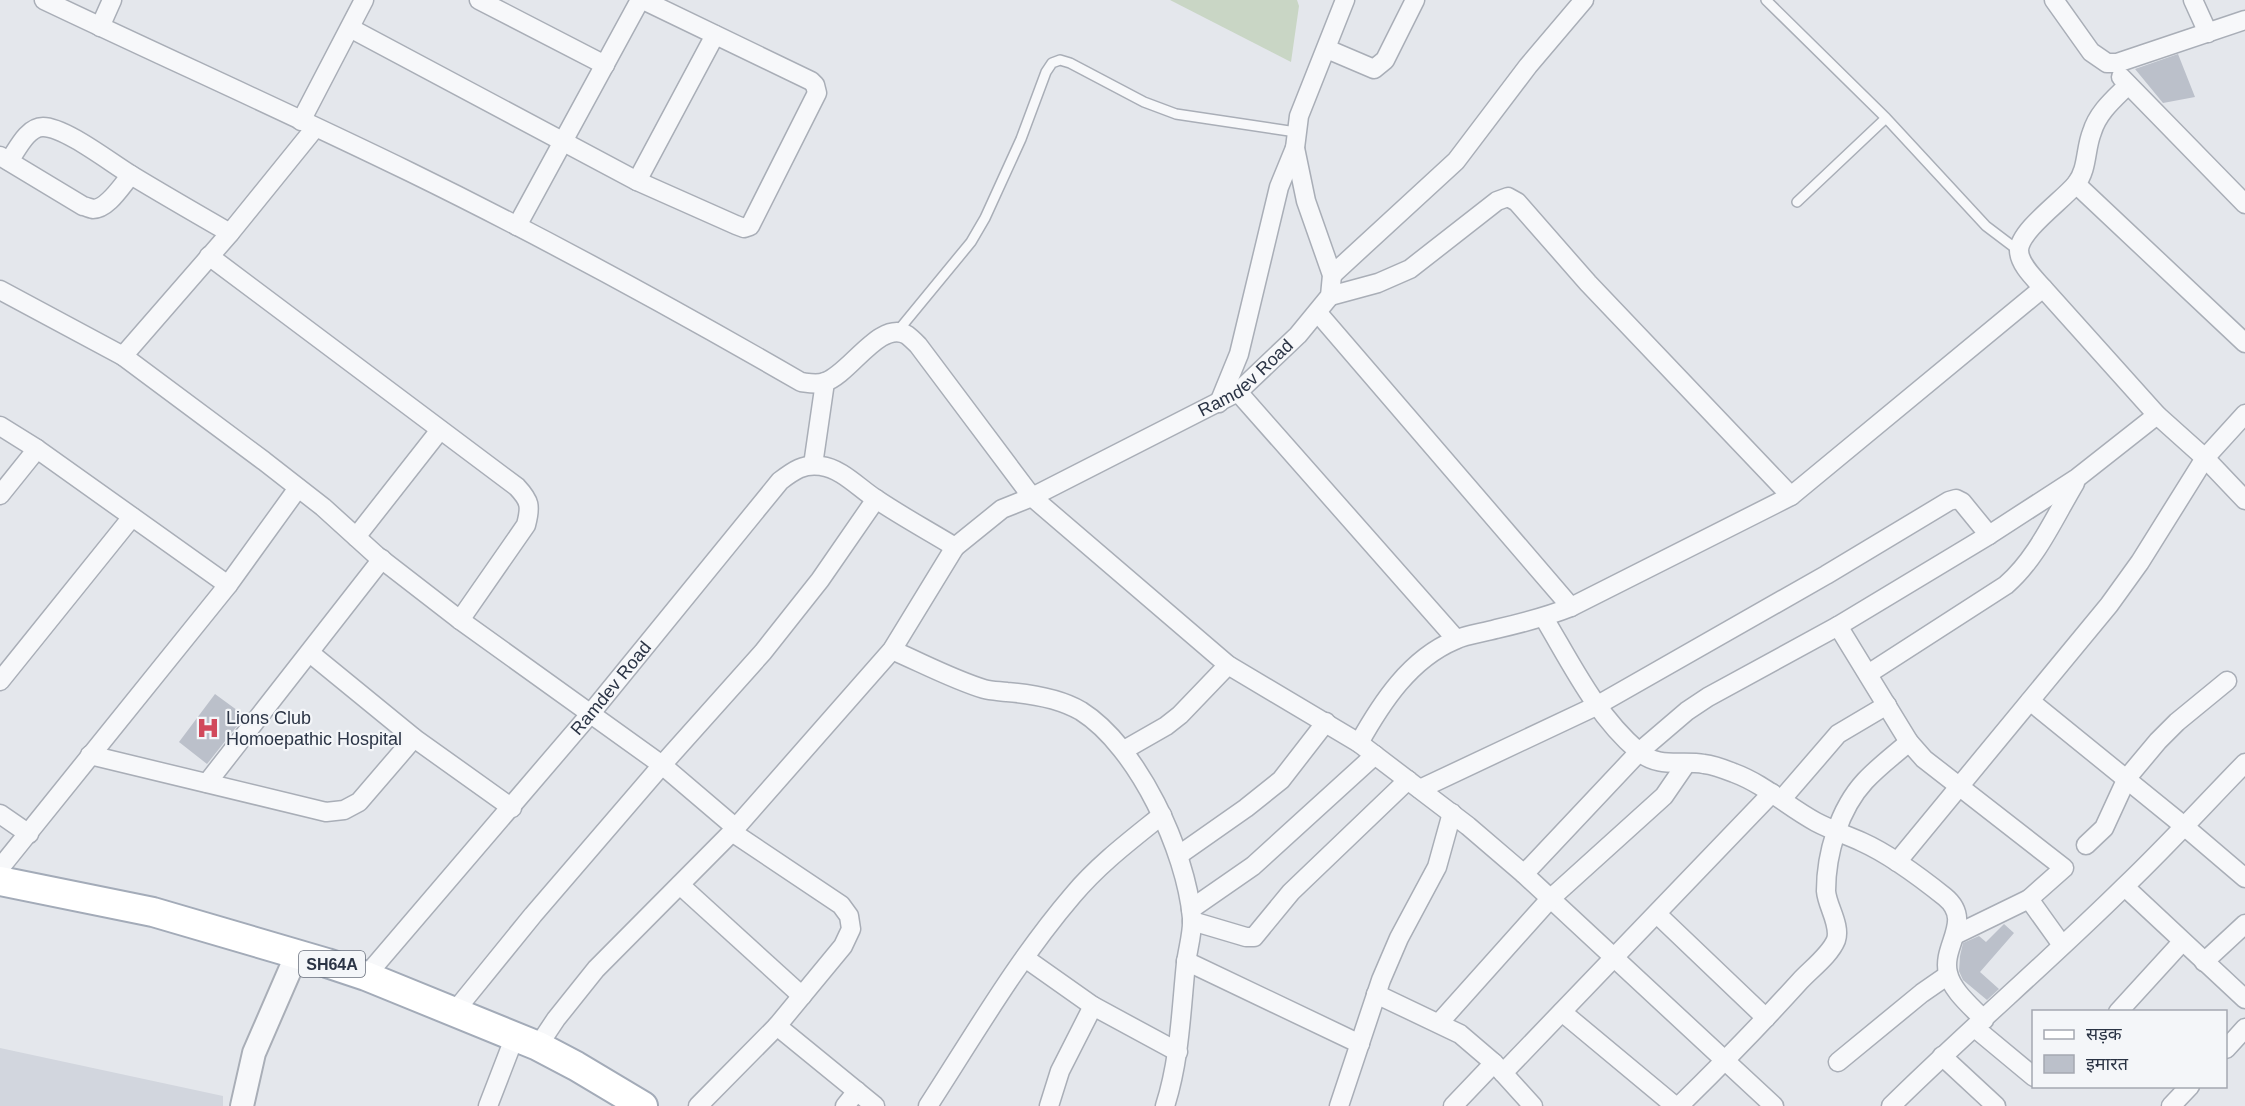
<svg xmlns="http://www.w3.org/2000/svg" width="2245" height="1106" font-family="Helvetica,'Noto Sans Devanagari',sans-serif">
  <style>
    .built { fill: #d2d6de }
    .green { fill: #c9d6c5 }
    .building { fill: #bbc0ca }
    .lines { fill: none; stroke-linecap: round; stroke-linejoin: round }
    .service-casing { stroke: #a9aeb7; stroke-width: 12 }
    .minor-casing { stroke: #a9aeb7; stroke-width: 21 }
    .tertiary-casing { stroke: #a9aeb7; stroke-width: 26 }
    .primary-casing { stroke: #a3abb8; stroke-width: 32 }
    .service { stroke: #f7f8fa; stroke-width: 9 }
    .minor { stroke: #f7f8fa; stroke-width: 18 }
    .tertiary { stroke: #f7f8fa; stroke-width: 22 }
    .primary { stroke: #fff; stroke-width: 28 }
    .labels { text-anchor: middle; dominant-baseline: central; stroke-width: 4.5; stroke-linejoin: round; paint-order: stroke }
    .shield { fill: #f4f6f9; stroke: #676e7b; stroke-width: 1.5 }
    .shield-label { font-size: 16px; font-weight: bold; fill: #2b3445 }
    .street-label { font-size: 18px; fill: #2b3445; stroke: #f4f6f9 }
    .poi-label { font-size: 18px; fill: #2b3445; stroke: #f4f6f9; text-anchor: start }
  </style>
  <rect width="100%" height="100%" fill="#e4e7ec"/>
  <!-- built -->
  <path class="built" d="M0 1048 223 1096V1106H0Z"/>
  <!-- green -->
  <path class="green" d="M1170 0H1297L1299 6 1291 62Z"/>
  <!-- building -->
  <path class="building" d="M2178 54 2195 97 2163 103 2135 69Z
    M215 694 245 716 207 764 179 742Z
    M2004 924 2014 933 1980 972 1999 989 1987 1000 1963 980 1959 971 1960 956 1963 943 1979 936 1986 942Z"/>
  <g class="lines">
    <!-- service casing -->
    <g class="service-casing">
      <path id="service" d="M1766 0 1886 118 1986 226 2019 251
        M1797 202 1886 118
        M897 332 971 242 985 218 1021 139 1046 72 1052 63 1060 60 1070 63 1144 102 1176 114 1296 132"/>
    </g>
    <!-- minor casing -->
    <g class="minor-casing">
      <g id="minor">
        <path d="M44 0C166 58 289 113 410 172 543 237 673 308 801 382 809 383 817 385 825 382 850 374 880 319 907 335 911 338 915 342 918 345L1032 497 1228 665 1359 743 1468 826 1524 874 1774 1106"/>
        <path d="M479 0 605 65"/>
        <path d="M2054 0 2091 52 2107 63H2117L2245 20"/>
        <path d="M2193 0 2208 33"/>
        <path d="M100 27 112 0"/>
        <path d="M350 28 637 181 736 225 744 228 750 226 817 93 815 85 811 81 643 0"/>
        <path d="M1327 49 1374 69 1385 60 1415 0"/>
        <path d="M2121 77 2245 204"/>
        <path d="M301 121 364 0"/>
        <path d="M0 156 83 206C84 206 92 209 93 209 108 209 122 185 131 175"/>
        <path d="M9 161C17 150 27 127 43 127 65 127 111 163 131 175 164 195 197 214 230 233"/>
        <path d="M637 181 715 35"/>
        <path d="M2076 184 2245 343"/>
        <path d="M517 226 640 0"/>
        <path d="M209 256 517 487C530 501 531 506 526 525L460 620"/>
        <path d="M1332 275 1456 161 1528 66 1584 0"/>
        <path d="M2043 288C2034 278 2019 264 2019 250 2020 230 2063 200 2076 184 2088 169 2085 149 2092 132 2098 112 2114 99 2128 85"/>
        <path d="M0 290 123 356 264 461 323 507 376 555 460 620 662 765 736 828"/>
        <path d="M1330 296 1378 283 1410 269 1497 201 1508 197 1517 202 1588 283 1791 496"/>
        <path d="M1318 313 1571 607"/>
        <path d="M123 356 230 233 315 128"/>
        <path d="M1238 392 1456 639"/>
        <path d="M1219 403 1239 354 1279 187 1295 148"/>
        <path d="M0 426 37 449 228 585 0 868"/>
        <path d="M813 465 825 382"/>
        <path d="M0 495 37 449"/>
        <path d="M356 537 440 430"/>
        <path d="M228 585 298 488"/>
        <path d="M1544 618C1572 665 1596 715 1638 751 1659 769 1680 760 1704 764 1714 765 1724 769 1734 773 1764 784 1788 807 1816 822 1831 830 1847 835 1862 842 1891 855 1920 877 1945 897 1974 921 1941 946 1948 973 1952 991 1971 1006 1984 1020"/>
        <path d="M1838 626 1909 742 1924 759 2064 868 2029 899 2062 945"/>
        <path d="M892 650C922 663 954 680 984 689 991 691 999 691 1007 692 1032 694 1059 698 1081 711 1138 747 1186 851 1192 918 1193 932 1188 948 1186 963 1181 1011 1180 1059 1165 1106"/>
        <path d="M310 653 414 738 512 808"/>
        <path d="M1868 674 2006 585C2037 558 2054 518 2075 483"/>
        <path d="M0 681 132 517"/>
        <path d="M2030 701 2184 826 2245 878"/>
        <path d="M1359 743C1382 702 1410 659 1455 640 1467 634 1483 633 1496 629 1522 623 1546 617 1571 607L1791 496 2043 288 2157 415 2205 458 2245 500"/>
        <path d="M1124 750 1166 726 1180 715 1228 665"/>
        <path d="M90 755 326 812 344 810 359 802 414 738"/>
        <path d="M207 783 382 559"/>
        <path d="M1420 789 1596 706 1826 575 1949 501 1956 499 1962 502 1989 535"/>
        <path d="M1782 799 1838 734 1887 705"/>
        <path d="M0 814 29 834"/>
        <path d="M2086 845 2104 828 2127 778 2158 741 2177 722 2227 681"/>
        <path d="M1179 855 1246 808 1281 780 1326 722"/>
        <path d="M1897 862 2109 605 2140 562 2205 458 2245 414"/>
        <path d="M1524 874 1639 752 1687 711 1708 697 1838 626 1989 535 2077 478 2157 415"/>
        <path d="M680 885 802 996"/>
        <path d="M2125 887 2245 999"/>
        <path d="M1191 909 1253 866 1375 755"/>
        <path d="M1657 914 1766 1018"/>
        <path d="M1192 921 1246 937H1254L1291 892 1408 780"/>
        <path d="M1955 935 2029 899"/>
        <path d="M1025 958 1093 1006 1178 1052"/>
        <path d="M1186 961 1360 1044"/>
        <path d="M2204 962 2245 924"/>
        <path id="s1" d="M366 976 591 713 780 481C793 471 804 463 821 466 841 468 860 489 876 499 901 516 929 531 955 547L1002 509 1032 497 1238 392 1298 335 1330 296 1332 275 1306 201 1295 148 1299 116 1345 0"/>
        <path d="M1376 994 1460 1034 1494 1063 1533 1106"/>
        <path d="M455 1011 533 915 662 765 763 652 820 580 876 499"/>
        <path d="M1562 1012 1675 1106"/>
        <path d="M2118 1012 2182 942"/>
        <path d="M1439 1023 1550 899 1664 796 1686 764"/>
        <path d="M777 1026 875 1106"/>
        <path d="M1975 1028 2034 1077"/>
        <path d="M538 1046 556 1019 596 969 732 832 892 650 955 547"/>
        <path d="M2226 1049 2245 1028"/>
        <path d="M1942 1056 1996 1106"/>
        <path d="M1838 1062 1922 993 1948 975"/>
        <path d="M1503 1073 1772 793"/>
        <path d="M488 1106 515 1036"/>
        <path d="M698 1106 777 1026 843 946 851 929 849 916 841 905 732 832"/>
        <path d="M845 1106 857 1091"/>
        <path d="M928 1106C974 1035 1018 959 1073 895 1099 864 1131 840 1162 815"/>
        <path d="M1049 1106 1060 1071 1093 1006"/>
        <path d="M1339 1106 1381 980 1399 938 1437 867 1452 813"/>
        <path d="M1453 1106 1494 1063"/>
        <path d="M1679 1106C1721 1065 1761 1024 1800 981 1811 969 1830 955 1836 940 1841 925 1827 906 1826 891 1826 854 1839 809 1865 781 1878 767 1894 755 1909 742"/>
        <path d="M1891 1106C1967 1031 2048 962 2124 887 2166 847 2205 804 2245 763"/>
        <path d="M2171 1106 2190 1086"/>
      </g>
    </g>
    <!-- tertiary casing -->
    <g class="tertiary-casing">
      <path id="tertiary" d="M242 1106 254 1053 297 954"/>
    </g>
    <!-- primary casing -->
    <g class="primary-casing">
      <path id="primary" d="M0 881 153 912 327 963 366 976 538 1046 576 1066 643 1106"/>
    </g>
    <!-- service -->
    <use href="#service" class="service"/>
    <!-- minor -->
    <use href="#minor" class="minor"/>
    <!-- tertiary -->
    <use href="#tertiary" class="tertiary"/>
    <!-- primary -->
    <use href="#primary" class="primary"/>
  </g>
  <!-- icons -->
  <defs>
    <g id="hospital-bare" transform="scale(1.8)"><path d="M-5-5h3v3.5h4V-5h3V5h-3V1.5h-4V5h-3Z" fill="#d1495b" stroke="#f4f6f9" stroke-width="2.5" paint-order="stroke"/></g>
  </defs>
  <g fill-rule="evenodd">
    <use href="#hospital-bare" x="208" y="728"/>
  </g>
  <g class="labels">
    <!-- shield labels -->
    <rect class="shield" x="299" y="951" width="66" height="26" rx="4.5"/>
    <g class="shield-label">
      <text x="332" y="964">SH64A</text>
    </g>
    <!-- street labels -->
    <g class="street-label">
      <text stroke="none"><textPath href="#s1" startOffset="1186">Ramdev Road</textPath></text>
      <text stroke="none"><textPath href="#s1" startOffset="378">Ramdev Road</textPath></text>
    </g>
    <!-- poi labels -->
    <g class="poi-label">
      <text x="226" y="718">Lions Club<tspan x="226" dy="21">Homoepathic Hospital</tspan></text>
    </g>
  </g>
  <!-- legend -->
  <rect x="2032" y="1010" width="195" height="78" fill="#f4f6f9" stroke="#a4a8b1" stroke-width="1.5"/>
  <rect x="2044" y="1030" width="30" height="9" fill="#ffffff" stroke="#a4a8b1" stroke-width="1.5"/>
  <text x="2086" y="1040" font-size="18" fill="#2b3445">सड़क</text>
  <rect x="2044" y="1055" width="30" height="18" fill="#bbc0ca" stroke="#a4a8b1" stroke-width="1.5"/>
  <text x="2086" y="1070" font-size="18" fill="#2b3445">इमारत</text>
</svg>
